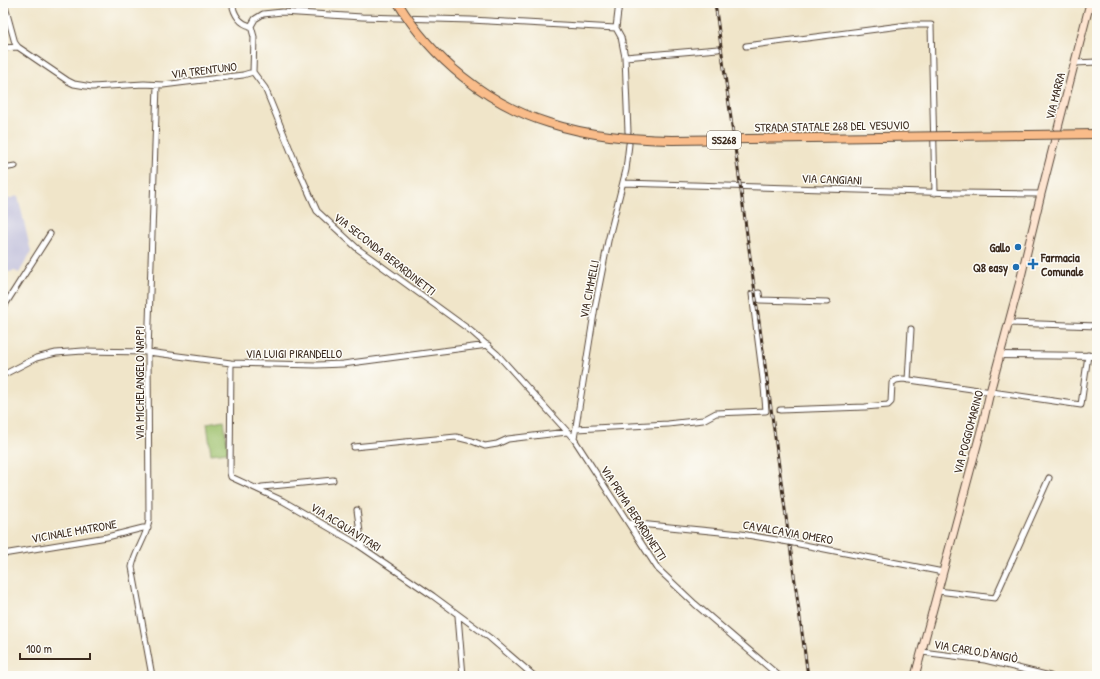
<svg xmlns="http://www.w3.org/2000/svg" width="1100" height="679" font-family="'Patrick Hand',sans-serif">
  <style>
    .industrial { fill: #c2c1dc }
    .green { fill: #9cc06a; stroke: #6c7544 }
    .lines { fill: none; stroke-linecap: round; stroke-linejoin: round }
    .minor-casing { stroke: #564638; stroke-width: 7 }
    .tertiary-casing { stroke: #564638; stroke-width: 8 }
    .secondary-casing { stroke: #564638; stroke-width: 9 }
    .minor { stroke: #fff; stroke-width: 5 }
    .tertiary { stroke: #fff; stroke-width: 6 }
    .secondary { stroke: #fde4d0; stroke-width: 7 }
    .rail-casing { stroke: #3b2a1e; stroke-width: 3 }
    .rail { stroke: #fdfcf7; stroke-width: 1.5; stroke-dasharray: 4.5; stroke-linecap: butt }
    .minor-bridge-casing { stroke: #564638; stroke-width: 7; stroke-linecap: butt }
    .trunk-bridge-casing { stroke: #564638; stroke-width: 10; stroke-linecap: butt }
    .minor-bridge { stroke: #fff; stroke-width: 5 }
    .trunk-bridge { stroke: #f9bc8a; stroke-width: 8 }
    .poi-dot { fill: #1f6fb2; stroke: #fdfcf7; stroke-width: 1.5 }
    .labels { text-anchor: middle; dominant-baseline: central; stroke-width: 3; stroke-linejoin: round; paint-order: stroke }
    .shield { fill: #fdfcf7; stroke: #75695f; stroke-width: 1 }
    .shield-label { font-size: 11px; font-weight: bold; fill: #3b2a1e }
    .street-label { font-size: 12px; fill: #3b2a1e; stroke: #fdfcf7 }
    .poi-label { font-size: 12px; font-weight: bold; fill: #3b2a1e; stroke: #fdfcf7; text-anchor: end }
  </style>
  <rect width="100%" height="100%" fill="#fdfcf7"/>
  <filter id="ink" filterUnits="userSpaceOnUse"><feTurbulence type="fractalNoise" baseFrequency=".025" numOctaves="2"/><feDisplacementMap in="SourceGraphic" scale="8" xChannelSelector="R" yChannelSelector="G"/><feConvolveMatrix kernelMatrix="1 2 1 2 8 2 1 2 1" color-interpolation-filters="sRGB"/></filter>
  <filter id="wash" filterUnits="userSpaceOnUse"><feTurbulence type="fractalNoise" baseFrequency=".012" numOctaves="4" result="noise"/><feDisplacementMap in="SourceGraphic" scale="16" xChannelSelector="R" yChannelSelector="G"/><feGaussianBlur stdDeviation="0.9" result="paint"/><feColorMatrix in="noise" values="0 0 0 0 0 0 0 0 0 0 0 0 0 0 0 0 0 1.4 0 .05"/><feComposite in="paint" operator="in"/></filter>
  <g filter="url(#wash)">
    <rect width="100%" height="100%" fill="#f0e5c9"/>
    <!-- industrial -->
    <path class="industrial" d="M18 196 31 252 19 273 15 271 3 273V200Z"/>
    <!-- green -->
    <path class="green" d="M224 420 228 452 211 454 207 423Z"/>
  </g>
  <g filter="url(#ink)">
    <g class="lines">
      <!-- minor casing -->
      <g class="minor-casing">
        <path id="minor" d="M4 3 15 43 18 47 68 81 74 84 92 87 144 84 163 85 243 75 253 72
          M232 3C234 14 240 24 251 26
          M616 28 621 37 625 57 628 132
          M616 28 619 3
          M746 46 908 25H931L935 193
          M3 48 18 47
          M625 57 718 49
          M1075 63 1097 62
          M253 72 265 88 296 164 317 211 358 249 471 331 497 354 574 439 658 569 695 604 779 676
          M253 72 254 37 251 26 255 19 263 14 282 12 362 17 471 20 616 28
          M3 168 15 166
          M623 183 958 193 1041 194
          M3 308 50 234
          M1009 323 1097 326
          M231 363 230 473 231 477 283 501 354 542 433 596 490 638 534 676
          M3 375 36 358 56 353 83 351 148 352 231 363 317 365 343 364 488 345
          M908 380 911 329
          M780 410 865 407 888 405 891 402 892 383 896 380 903 379 1081 405 1088 355
          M576 429 668 424 703 420 716 413 766 411 764 387 752 294 759 293 760 300 827 302
          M574 439 595 307 608 241 626 170 629 144
          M354 447 456 437 472 441 485 446 497 444 508 439 567 432
          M258 489 262 487 333 480
          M357 510 362 547
          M629 523 741 534 783 541
          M794 543 943 572
          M3 554 107 537 143 528H148
          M938 591 995 598 1049 478
          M458 616 463 676
          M922 652 985 660 1050 676
          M152 676 132 567C135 550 148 536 149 519L148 352 157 85"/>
      </g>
      <!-- tertiary casing -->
      <g class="tertiary-casing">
        <path id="tertiary" d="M1000 355 1097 356"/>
      </g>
      <!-- secondary casing -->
      <g class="secondary-casing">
        <path id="secondary" d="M915 676 983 423 990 392 1020 281 1041 194 1090 3"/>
      </g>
      <!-- minor -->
      <use href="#minor" class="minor"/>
      <!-- tertiary -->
      <use href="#tertiary" class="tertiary"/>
      <!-- secondary -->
      <use href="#secondary" class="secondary"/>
      <!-- rail casing -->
      <g class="rail-casing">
        <path id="rail" d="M715 3 808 676"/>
      </g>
      <!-- rail -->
      <use href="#rail" class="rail"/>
      <!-- minor-bridge casing -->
      <g class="minor-bridge-casing">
        <path id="minor-bridge" d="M783 541 794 543"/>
      </g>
      <!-- trunk-bridge casing -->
      <g class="trunk-bridge-casing">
        <path id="trunk-bridge" d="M398 3C432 59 487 104 549 123 589 136 630 139 672 140L1097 134"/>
      </g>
      <!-- minor-bridge -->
      <use href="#minor-bridge" class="minor-bridge"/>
      <!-- trunk-bridge -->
      <use href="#trunk-bridge" class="trunk-bridge"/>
    </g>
  </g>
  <!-- markers -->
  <g class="poi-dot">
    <circle cx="1018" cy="247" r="4"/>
    <path d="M1031 258h4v4h4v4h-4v4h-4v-4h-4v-4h4z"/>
    <circle cx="1016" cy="267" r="4"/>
  </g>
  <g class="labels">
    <!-- shield labels -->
    <rect class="shield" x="707" y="131" width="34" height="18" rx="3"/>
    <g class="shield-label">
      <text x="724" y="140">SS268</text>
    </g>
    <!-- street labels -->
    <g class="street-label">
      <text transform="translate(204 70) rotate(-7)">VIA TRENTUNO</text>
      <text transform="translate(1055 96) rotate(-76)">VIA MARRA</text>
      <text transform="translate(832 126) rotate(-1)">STRADA STATALE 268 DEL VESUVIO</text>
      <text transform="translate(832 179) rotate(2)">VIA CANGIANI</text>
      <text transform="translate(385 254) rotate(38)">VIA SECONDA BERARDINETTI</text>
      <text transform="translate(589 289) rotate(-79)">VIA CIMMELLI</text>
      <text x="294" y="353">VIA LUIGI PIRANDELLO</text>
      <text transform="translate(139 383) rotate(-90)">VIA MICHELANGELO NAPPI</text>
      <text transform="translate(968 432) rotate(-75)">VIA POGGIOMARINO</text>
      <text transform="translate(634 513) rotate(57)">VIA PRIMA BERARDINETTI</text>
      <text transform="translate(346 527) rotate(32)">VIA ACQUAVITARI</text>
      <text transform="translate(74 531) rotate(-10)">VICINALE MATRONE</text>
      <text transform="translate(788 532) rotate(10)">CAVALCAVIA OMERO</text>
      <text transform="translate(976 651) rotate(10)">VIA CARLO D'ANGIÒ</text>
    </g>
    <!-- poi labels -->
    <g class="poi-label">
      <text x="1010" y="247">Gallo</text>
      <text x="1041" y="257" text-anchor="start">Farmacia<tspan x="1041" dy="14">Comunale</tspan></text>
      <text x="1008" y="267">Q8 easy</text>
    </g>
  </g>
  <!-- margin -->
  <rect width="1100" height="679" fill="none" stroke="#fdfcf7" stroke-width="16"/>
  <!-- scale -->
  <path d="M20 653v6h70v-6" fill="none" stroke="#3b2a1e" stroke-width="2"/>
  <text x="26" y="653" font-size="12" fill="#3b2a1e" stroke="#fdfcf7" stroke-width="3" paint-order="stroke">100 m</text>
</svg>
